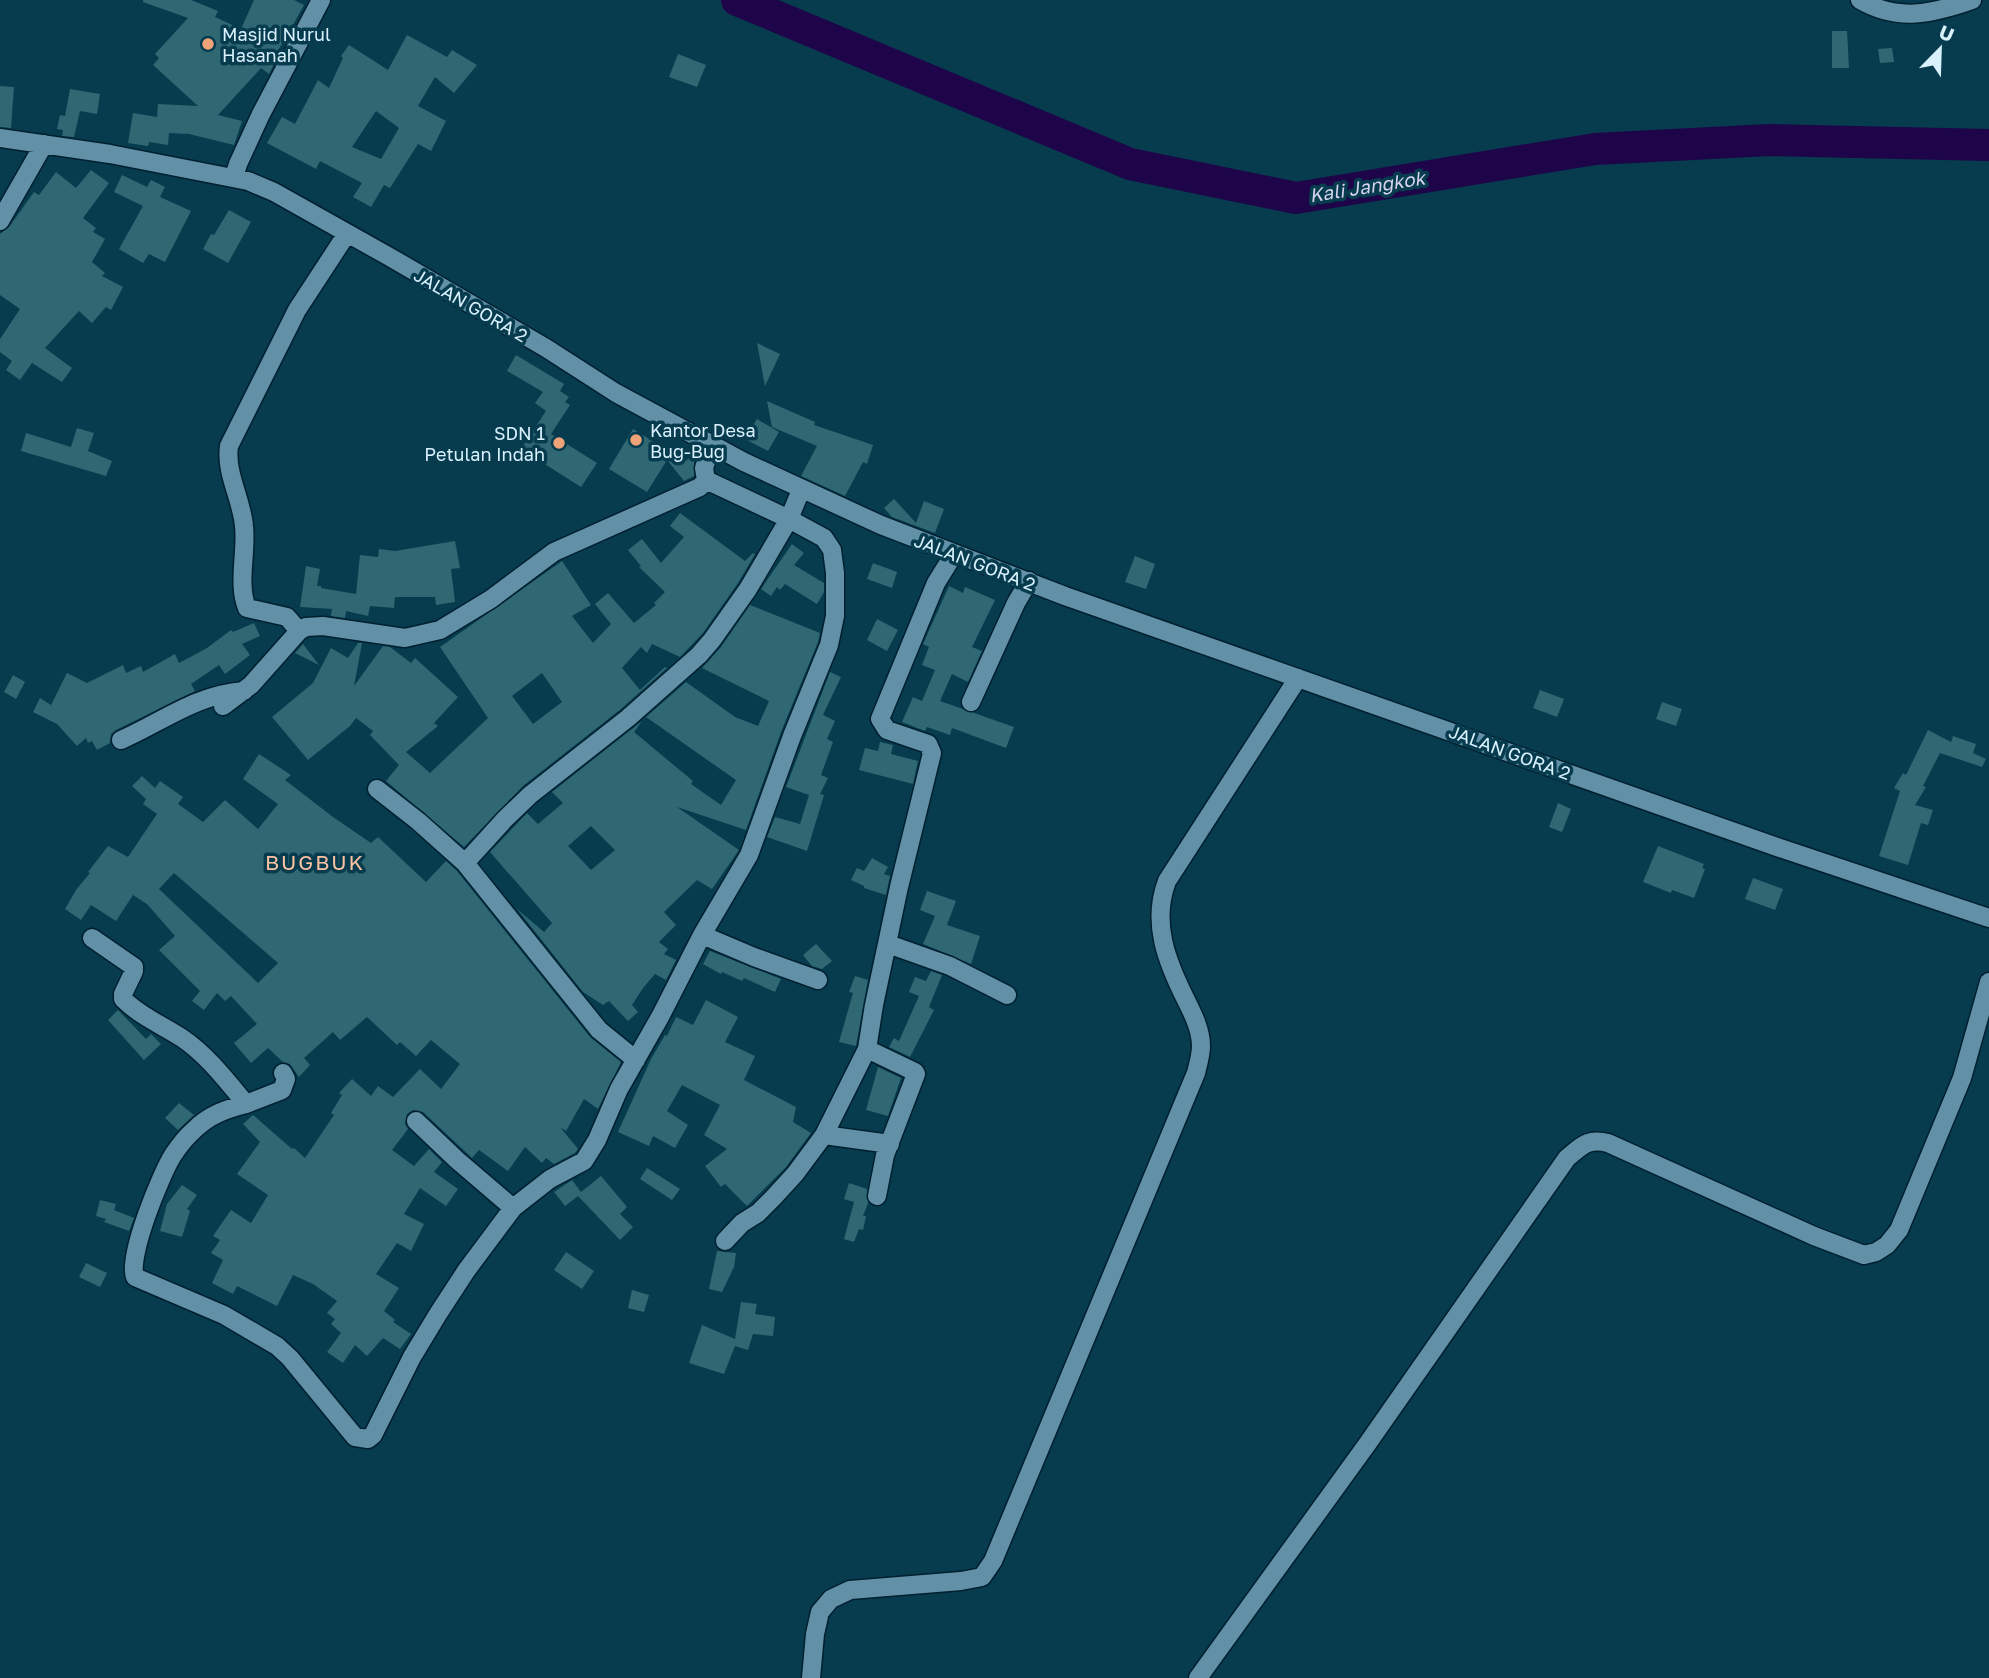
<svg xmlns="http://www.w3.org/2000/svg" width="1989" height="1678" font-family="'Golos Text',sans-serif">
  <style>
    .lines { fill: none; stroke-linecap: round; stroke-linejoin: round }
    .river { stroke: #1e054a; stroke-width: 32 }
    .building { fill: #2f6872; fill-rule: evenodd }
    .minor-casing { stroke: #00202f; stroke-width: 21 }
    .minor { stroke: #6190a7; stroke-width: 18 }
    .poi-dot { fill: #efa378; stroke: #073b4e; stroke-width: 2.5 }
    .labels { text-anchor: middle; dominant-baseline: central; stroke-width: 7; stroke-linejoin: round; paint-order: stroke }
    .poi-label { font-size: 18px; fill: #d8f1fd; stroke: #073b4e; text-anchor: start }
    .street-label { font-size: 18px; fill: #d8f1fd; stroke: #073b4e }
    .water-label { font-size: 19px; font-style: italic; fill: #d6d3ec; stroke: #073b4e }
    .quarter-label { font-size: 21px; letter-spacing: 2px; fill: #fcc2a2; stroke: #073b4e }
  </style>
  <rect width="100%" height="100%" fill="#073b4e"/>
  <g class="lines">
    <!-- river -->
    <path class="river" d="M737 0 1130 164 1296 198 1595 149 1770 140 1989 145"/>
  </g>
  <!-- building -->
  <path class="building" d="M143 0H191L218 11 215 17 241 29 254 0H294L304 5 283 43 272 58 276 60 269 74 261 68 218 115 242 121 234 145 189 134 169 133 168 145 149 142 148 146 128 143 133 113 157 117 158 104 198 106 153 65 159 58 155 54 188 18 143 2Z
    M1832 31H1847L1849 68H1832Z
    M407 35 447 57 452 50 477 65 454 93 435 77 418 106 446 121 431 151 418 144 390 188 384 185 371 207 353 197 362 183 320 161 316 169 267 143 282 117 295 124 318 80 329 88 343 58 341 56 349 45 388 70ZM376 111 399 128 381 159 352 147Z
    M1892 48 1894 62 1880 63 1878 49Z
    M678 54 706 65 697 87 669 77Z
    M0 86 14 87 11 128 0 127Z
    M70 89 100 94 97 114 80 111 74 137 62 136 63 130 57 129 60 115 65 116Z
    M91 170 109 183 83 218 96 228 93 232 105 239 92 262 105 273 102 276 123 287 111 310 106 307 92 323 79 311 45 348 72 368 62 382 32 363 20 380 6 370 12 361 0 352V339L20 309 0 295V234L9 227 34 192 39 195 56 172 76 188Z
    M122 175 147 187 151 180 165 187 160 197 191 211 165 262 149 254 143 263 119 249 143 206 114 192Z
    M229 210 251 222 228 263 203 249 211 234 214 235Z
    M757 343 780 354 765 386Z
    M516 355 564 384 560 391 569 397 565 402 570 405 551 434 597 463 581 487 521 449 546 411 535 403 543 392 507 371Z
    M767 401 815 422 814 425 873 445 867 464 863 462 845 496 801 476 817 446 772 427Z
    M757 419 779 432 768 451 745 439Z
    M77 428 94 433 88 451 112 461 106 476 21 451 26 433 71 447Z
    M633 429 685 461 691 457 694 461V476L684 481 667 460 647 492 609 469Z
    M894 499 916 523 924 501 944 509 935 533 892 517 884 508Z
    M680 513 745 561 753 553 755 554 738 583 703 633 680 657 652 644 647 653 641 647 622 668 640 690 665 667 667 668 621 709 523 786 464 847 386 781 399 765 370 735 373 731 356 718 350 726 308 760 272 717 313 683 331 648 348 658 358 643H362L354 686 383 646 390 647 411 663 415 658 458 697 434 723 438 726 406 752 430 773 488 718 440 647 562 561 591 605 572 616 593 643 611 624 595 604 608 593 634 623 656 605 654 603 665 592 639 567 641 566 628 550 642 539 661 563 684 537 670 526ZM542 673 562 702 533 724 512 696Z
    M455 541 460 568 451 569 455 602 436 605 435 597H395L394 608 370 606 368 616 346 611 345 618 331 616 332 609 300 607 306 566 320 569 317 586H321V588L356 594 360 555 378 557 379 549 395 551Z
    M792 544 804 553 794 565 824 583V592L817 604 785 584 780 590 777 587 771 596 761 589Z
    M1135 556 1155 564 1146 589 1125 582Z
    M873 563 897 572 892 588 867 579Z
    M949 586 963 593 965 587 995 600 972 647 982 651 968 682 952 674 940 701 1014 727 1006 748 952 728 950 735 927 727 925 731 902 722 913 697 922 701 935 670 922 665 929 647 923 644Z
    M750 605 820 633 818 642 781 732 746 830 677 807 739 850 712 889 697 880 664 912 676 925 659 942 668 949 664 954 676 960 666 980 655 974 643 988 632 1005 638 1012 628 1021 609 1001 603 1005 583 992 517 909 544 932 552 923 490 852 527 813 538 824 563 803 552 792 642 721 634 732 693 781 691 784 721 805 736 780 646 717 686 682 735 717 758 726 769 701 702 668 721 647ZM591 826 615 850 591 870 568 846Z
    M877 619 898 630 887 651 867 640Z
    M254 623 260 636 242 644 250 655 225 674 219 665 191 684 195 691 116 730 111 734 110 743 97 750 92 741 88 743 86 738 77 746 57 724 33 712 40 698 51 705 67 673 87 683 123 665 126 673 141 666 143 672 175 654 179 663 207 648 231 630 233 632Z
    M303 644 319 665 295 653Z
    M830 672 841 677 823 715 835 721 827 739 833 742 821 775 828 778 820 794 824 795 807 851 767 837 775 817 800 824 809 795 786 787Z
    M13 675 25 682 16 699 4 692Z
    M1540 690 1564 699 1557 717 1533 708Z
    M1662 702 1682 709 1676 726 1656 719Z
    M1928 730 1951 742 1953 736 1976 744 1973 753 1986 759 1982 767 1940 753 1923 786 1926 787 1915 805 1933 810 1928 825 1921 823 1908 865 1879 856 1900 791 1894 788 1903 773 1906 775Z
    M880 742 893 745 891 754 918 761 913 784 859 770 865 748 878 751Z
    M259 754 291 775 285 780 333 817 371 843 378 837 426 882 446 861 457 871 590 1037 621 1062 598 1109 584 1099 566 1131 560 1127 578 1149 575 1153 554 1164 546 1158 542 1163 525 1147 508 1171 479 1150 472 1158 423 1112 413 1110 407 1114 405 1124 408 1129 392 1150 414 1166 429 1149 442 1162 434 1172 458 1189 446 1206 420 1188 404 1214 424 1224 411 1251 397 1243 376 1274 399 1288 384 1311 395 1320 393 1322 411 1334 400 1349 383 1338 367 1356 355 1345 343 1363 327 1352 341 1333 331 1324 335 1319 327 1313 337 1301 313 1284 293 1275 277 1306 237 1286 233 1294 212 1283 223 1260 211 1253 220 1240 213 1236 231 1210 251 1223 268 1195 237 1174 260 1142 243 1124 253 1115 292 1149 294 1148 305 1158 334 1115 331 1113 342 1095 339 1093 352 1079 371 1096 378 1086 393 1097 420 1069 441 1089 460 1064 431 1040 416 1056 400 1042 397 1045 367 1017 340 1040 333 1032 304 1058 310 1065 299 1077 290 1064 283 1062 268 1048 251 1063 234 1043 257 1024 231 996 225 1001 217 993 204 1010 192 1001 200 991 159 950 175 936 147 904 133 895 116 921 91 905 81 920 65 909 76 890 90 873 88 872 108 846 128 857 157 814 143 804 146 799 132 786 142 776 155 788 160 781 183 797 178 804 203 822 225 800 258 829 278 804 243 779ZM174 873 278 963 258 983 159 889Z
    M1558 803 1571 809 1562 832 1549 827Z
    M1658 846 1704 864 1702 868 1705 869 1694 898 1672 890 1671 893 1643 882Z
    M872 858 888 867 884 874 890 876 886 895 864 888V886L851 880 857 868 864 871Z
    M1753 878 1783 889 1775 910 1745 899Z
    M927 891 956 901 947 925 980 936 971 964 923 944 935 916 920 910Z
    M816 944 832 961 822 969 812 966 803 955Z
    M710 951 781 979 775 992 744 978 742 981 722 972 721 974 703 964Z
    M931 971 942 975 929 1007 934 1010 910 1057 889 1047 894 1038 899 1041 919 996 909 992 915 977 926 981Z
    M855 976 868 980 856 1046 839 1042 853 993 849 992Z
    M706 1000 738 1017 725 1042 755 1056 744 1080 796 1107 793 1122 811 1133 786 1167 747 1206 725 1184 721 1187 705 1166 727 1149 704 1135 720 1105 682 1085 667 1111 688 1125 675 1148 653 1136 649 1146 618 1132 651 1059 665 1035 667 1036 676 1017 693 1025Z
    M118 1010 146 1039 151 1034 161 1044 144 1060 108 1020Z
    M878 1067 901 1078 888 1116 866 1110Z
    M179 1103 194 1115 178 1130 165 1118Z
    M647 1168 680 1189 672 1200 640 1179Z
    M601 1176 627 1207 620 1214 633 1227 620 1240 578 1196 565 1206 554 1192 572 1180 581 1192Z
    M849 1183 867 1189 868 1203 863 1216H866L863 1230 859 1229 854 1242 844 1239 854 1202 844 1199Z
    M182 1185 197 1195 187 1209 190 1211 182 1237 160 1231 167 1204Z
    M100 1200 116 1204 114 1210 134 1218 129 1231 104 1222 106 1219 96 1216Z
    M717 1251 736 1253 734 1267 722 1292 709 1289Z
    M566 1252 594 1271 582 1289 554 1270Z
    M86 1263 107 1273 100 1287 79 1277Z
    M632 1290 649 1295 644 1312 628 1308Z
    M741 1302 757 1304 755 1314 775 1317 773 1336 753 1334 748 1350 735 1346 724 1374 689 1363 702 1325 735 1339Z"/>
  <g class="lines">
    <!-- minor casing -->
    <g class="minor-casing">
      <path id="minor" d="M1860 0C1898 22 1932 14 1972 0
        M0 138 110 154 248 181 274 192 388 256 546 348 616 393 744 462 881 525 1065 596 1777 847 1989 918
        M234 177 238 164 261 114 321 0
        M0 221 44 144
        M346 235 297 310 229 446C225 473 242 500 244 526 247 552 237 584 247 608L287 617 299 631 306 627 323 626 405 638 440 630 491 599 554 552 700 487 706 480 704 468 712 444
        M706 480 789 519 801 490
        M971 702 1016 603 1029 581
        M223 706 251 685 299 631
        M121 740C164 721 195 695 244 691
        M377 789 418 821 465 863 599 1030 636 1060
        M702 935 754 957 818 980
        M92 938 134 967V971L123 994V999C140 1016 162 1025 182 1038 207 1055 227 1081 246 1104 226 1109 209 1115 194 1130 186 1137 179 1146 173 1155 161 1174 127 1257 135 1277L224 1315 277 1346 290 1358 355 1437 368 1439 373 1435 412 1357 438 1314 466 1271 513 1208 550 1179 584 1161 597 1140 619 1089 660 1017 702 935 749 855 792 736 829 645 835 616V573L832 550 824 538 789 519 748 589 712 640 699 655 628 718 530 795 505 819 465 863
        M888 944 950 966 1007 995
        M867 1049 915 1072 916 1074 885 1155 877 1196
        M246 1104 282 1090 286 1079 283 1073
        M416 1121 457 1160 513 1208
        M824 1135 890 1144
        M725 1241 742 1223 758 1213 773 1198 795 1174 824 1135 867 1049 874 1005 899 887 932 753 928 744 887 730 880 719 936 583 954 554
        M811 1678 815 1634 820 1612 831 1599 850 1590 961 1581 982 1577 993 1561 1196 1073C1198 1065 1201 1055 1201 1046 1201 1030 1193 1014 1186 1000 1167 962 1151 923 1167 881L1298 678
        M1198 1678 1368 1443 1567 1158C1582 1146 1587 1138 1608 1143L1814 1236 1864 1255 1876 1252 1887 1245 1899 1230 1962 1078 1989 982"/>
    </g>
    <!-- minor -->
    <use href="#minor" class="minor"/>
  </g>
  <!-- markers -->
  <g class="poi-dot">
    <circle cx="208" cy="44" r="7"/>
    <circle cx="636" cy="440" r="7"/>
    <circle cx="559" cy="443" r="7"/>
  </g>
  <g class="labels">
    <!-- poi labels -->
    <g class="poi-label">
      <text x="222" y="34">Masjid Nurul<tspan x="222" dy="21">Hasanah</tspan></text>
      <text x="650" y="430">Kantor Desa<tspan x="650" dy="21">Bug-Bug</tspan></text>
      <text x="545" y="433" text-anchor="end">SDN 1<tspan x="545" dy="21">Petulan Indah</tspan></text>
    </g>
    <!-- street labels -->
    <g class="street-label">
      <text transform="translate(471 305) rotate(30)">JALAN GORA 2</text>
      <text transform="translate(975 562) rotate(21)">JALAN GORA 2</text>
      <text transform="translate(1510 752) rotate(20)">JALAN GORA 2</text>
    </g>
    <!-- water labels -->
    <g class="water-label">
      <text transform="translate(1367 186) rotate(-9)">Kali Jangkok</text>
    </g>
    <!-- quarter labels -->
    <g class="quarter-label">
      <text x="315" y="862">BUGBUK</text>
    </g>
  </g>
  <!-- north arrow -->
  <g transform="translate(1940 49) rotate(23)" stroke="#073b4e" stroke-width="5" paint-order="stroke">
  <path d="M0-5L12 26L0 18L-12 26Z" fill="#d8f1fd"/>
  <text y="-10" font-size="19" font-weight="bold" text-anchor="middle" fill="#d8f1fd">U</text>
  </g>
</svg>
